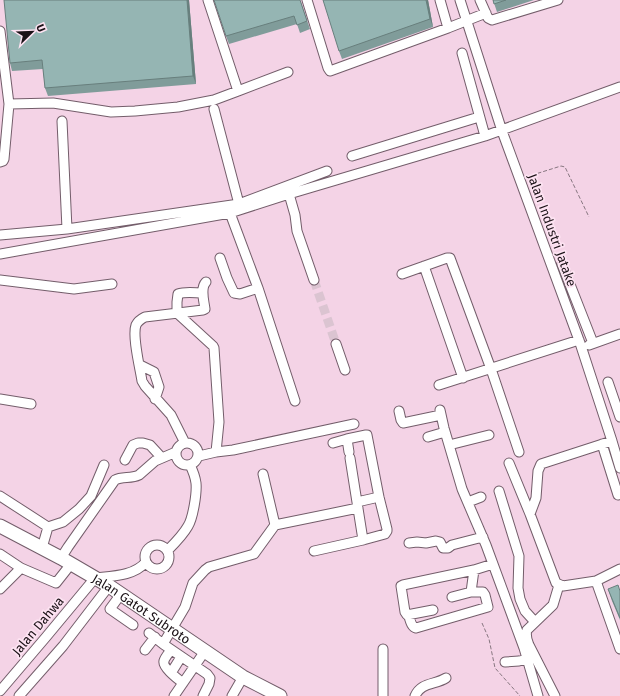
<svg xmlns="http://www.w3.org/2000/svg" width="620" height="696" font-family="'Fira Sans',sans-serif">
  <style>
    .built { fill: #f4d3e6 }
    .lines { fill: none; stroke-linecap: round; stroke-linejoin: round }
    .minor-tunnel { stroke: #dbc4d1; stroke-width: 9; stroke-dasharray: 9 4.5; stroke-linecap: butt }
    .minor-casing { stroke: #735d6a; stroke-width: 11 }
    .highway-casing { stroke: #735d6a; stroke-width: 15 }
    .path { stroke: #887781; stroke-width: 1; stroke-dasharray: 4 2; stroke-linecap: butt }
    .minor { stroke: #fff; stroke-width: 9 }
    .highway { stroke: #fff; stroke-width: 13 }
    .wall { fill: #809c9a }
    .shaded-wall { fill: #687f7d }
    .building { fill: #95b5b3; stroke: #687f7d }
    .labels { text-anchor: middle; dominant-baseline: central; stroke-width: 3.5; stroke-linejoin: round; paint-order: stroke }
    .street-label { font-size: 13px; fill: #1a1116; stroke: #fde3f2 }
  </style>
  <rect width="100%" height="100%" fill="#fde3f2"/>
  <!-- built -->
  <path class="built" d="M0 0H620V696H0Z"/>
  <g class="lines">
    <!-- minor-tunnel -->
    <path class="minor-tunnel" d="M314 280 336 344"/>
    <!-- minor casing -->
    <g class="minor-casing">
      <path id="minor" d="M307 0 328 68 330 71 448 28
        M440 0 448 28 486 13
        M460 0 502 131 580 343 612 441 620 468
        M480 0 488 18 492 20 558 0
        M0 31 9 104 4 159 3 161 0 162
        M462 53 485 136
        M238 91 288 72
        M9 104 53 103 111 112 135 111 178 107 214 100 238 91 208 0
        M214 109 239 204
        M62 121 67 229
        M352 156 479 117
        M289 194 295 215 297 231 314 280
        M230 213 258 288 295 401
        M0 235 67 229 239 204 327 171
        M0 254 230 213 289 194 485 136 620 87
        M220 258 227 278 234 293 240 294 258 288
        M562 264 593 343
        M424 266 463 378
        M402 274 447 258H450L491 369 519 452
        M0 280 74 289 112 284
        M203 293C195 293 186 291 178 294L177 302V313L213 346 214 348 219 422 216 452
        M336 344 345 370
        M589 345 620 334
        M140 365 154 372 159 387 155 399
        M608 382 620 417
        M439 385 579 340
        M0 399 31 404
        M440 410 444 428 462 489 486 545 524 648 538 696
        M399 411 401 420 403 423 441 415
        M428 437 445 432
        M347 439 366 435H367L379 497 387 529V531L385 534 363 540
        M176 454a11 11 0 1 1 22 0a11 11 0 1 1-22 0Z
        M185 443 171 415 145 386 142 381C140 368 132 336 136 325 138 321 141 319 145 317L203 310 205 309C204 301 200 288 206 282
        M333 443 347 439 349 452
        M602 444 618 495
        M449 445 489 435
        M199 456 216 452 233 450 354 424
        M125 460 133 445 138 443H143L150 445 162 458
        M509 463 530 514 556 583 563 586 596 581 620 649
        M263 474 275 525
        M499 491 519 556 518 588 520 599 525 611 535 622
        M0 496 48 527
        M357 502 379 497
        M468 502 481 497
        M530 514 536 498 538 471 541 464 612 441
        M409 543 417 542 426 543 436 541 440 542 443 548H448L452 545 483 537
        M145 557a12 12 0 1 1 24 0a12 12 0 1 1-24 0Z
        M42 548 48 527 63 522 79 509 91 496 104 465
        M168 550C175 543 183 535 188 526 193 518 197 493 196 483 195 476 193 471 190 465
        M314 551 363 540 350 458
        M0 554 21 568 56 583 71 564
        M61 558 68 547 115 480C122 476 131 479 139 475L155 461 176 452
        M596 581 620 569
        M0 589 21 568
        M121 594 110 609 133 625
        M452 597 471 592 474 570
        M433 610 407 615 405 612 401 586 403 585 474 570 493 564
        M408 614C410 619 411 627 416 628L488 607 485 595 483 592H471
        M149 633 163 644 207 674 210 678 209 684 203 696
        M163 644 185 607 193 583 205 570 209 567 254 554 275 525 358 508
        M383 649V696
        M145 650 155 637
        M171 650C169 653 165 657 164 661 162 667 178 679 183 683
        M505 662 519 661 527 659
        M171 673 181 657
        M0 691 46 637 95 578C113 576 134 576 146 562
        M19 696 63 646 109 586
        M174 696 205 651
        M232 696 243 677
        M415 696C421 682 435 685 446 678
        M555 696 529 645C527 640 525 636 527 630L553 605 559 585"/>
    </g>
    <!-- highway casing -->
    <g class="highway-casing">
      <g id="highway">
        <path id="s1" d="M0 526 61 558 109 586 243 677 280 696"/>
      </g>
    </g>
    <!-- path -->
    <path class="path" d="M526 177 561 166 565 167 589 217
      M482 623 489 639 495 668 520 696"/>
    <!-- minor -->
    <use href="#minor" class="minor"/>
    <!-- highway -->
    <use href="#highway" class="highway"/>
  </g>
  <!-- wall -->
  <path class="wall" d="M189 0 196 84 48 96 45 88 43 69 12 71 10 63Z
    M428 0 433 27 342 59 339 51Z
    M493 0H534L497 12Z
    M301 2 310 29 300 33 297 24 229 44 226 36Z
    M608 589 620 591V620L612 601Z"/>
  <!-- shaded-wall -->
  <path class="shaded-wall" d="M187 0H189L196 84 193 76Z
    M426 0H428L433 27 430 19Z"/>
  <!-- building -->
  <path class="building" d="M4 0H187L193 76 45 88 42 60 10 63Z
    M214 0H300L307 21 297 25 294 16 226 36Z
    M323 0H426L430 19 339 51Z
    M493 0H506L494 4Z
    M618 585 620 591V618L608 589Z"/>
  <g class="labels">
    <!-- street labels -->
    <g class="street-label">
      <text transform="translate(552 230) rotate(70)">Jalan Industri Jatake</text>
      <text stroke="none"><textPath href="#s1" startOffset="164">Jalan Gatot Subroto</textPath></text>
      <text transform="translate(38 626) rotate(-50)">Jalan Dahwa</text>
    </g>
  </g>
  <!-- north arrow -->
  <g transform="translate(32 32) rotate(67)" stroke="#fde3f2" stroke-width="3" paint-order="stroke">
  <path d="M0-3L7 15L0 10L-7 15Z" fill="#1a1116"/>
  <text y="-6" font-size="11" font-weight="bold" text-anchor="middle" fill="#1a1116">U</text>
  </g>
</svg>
